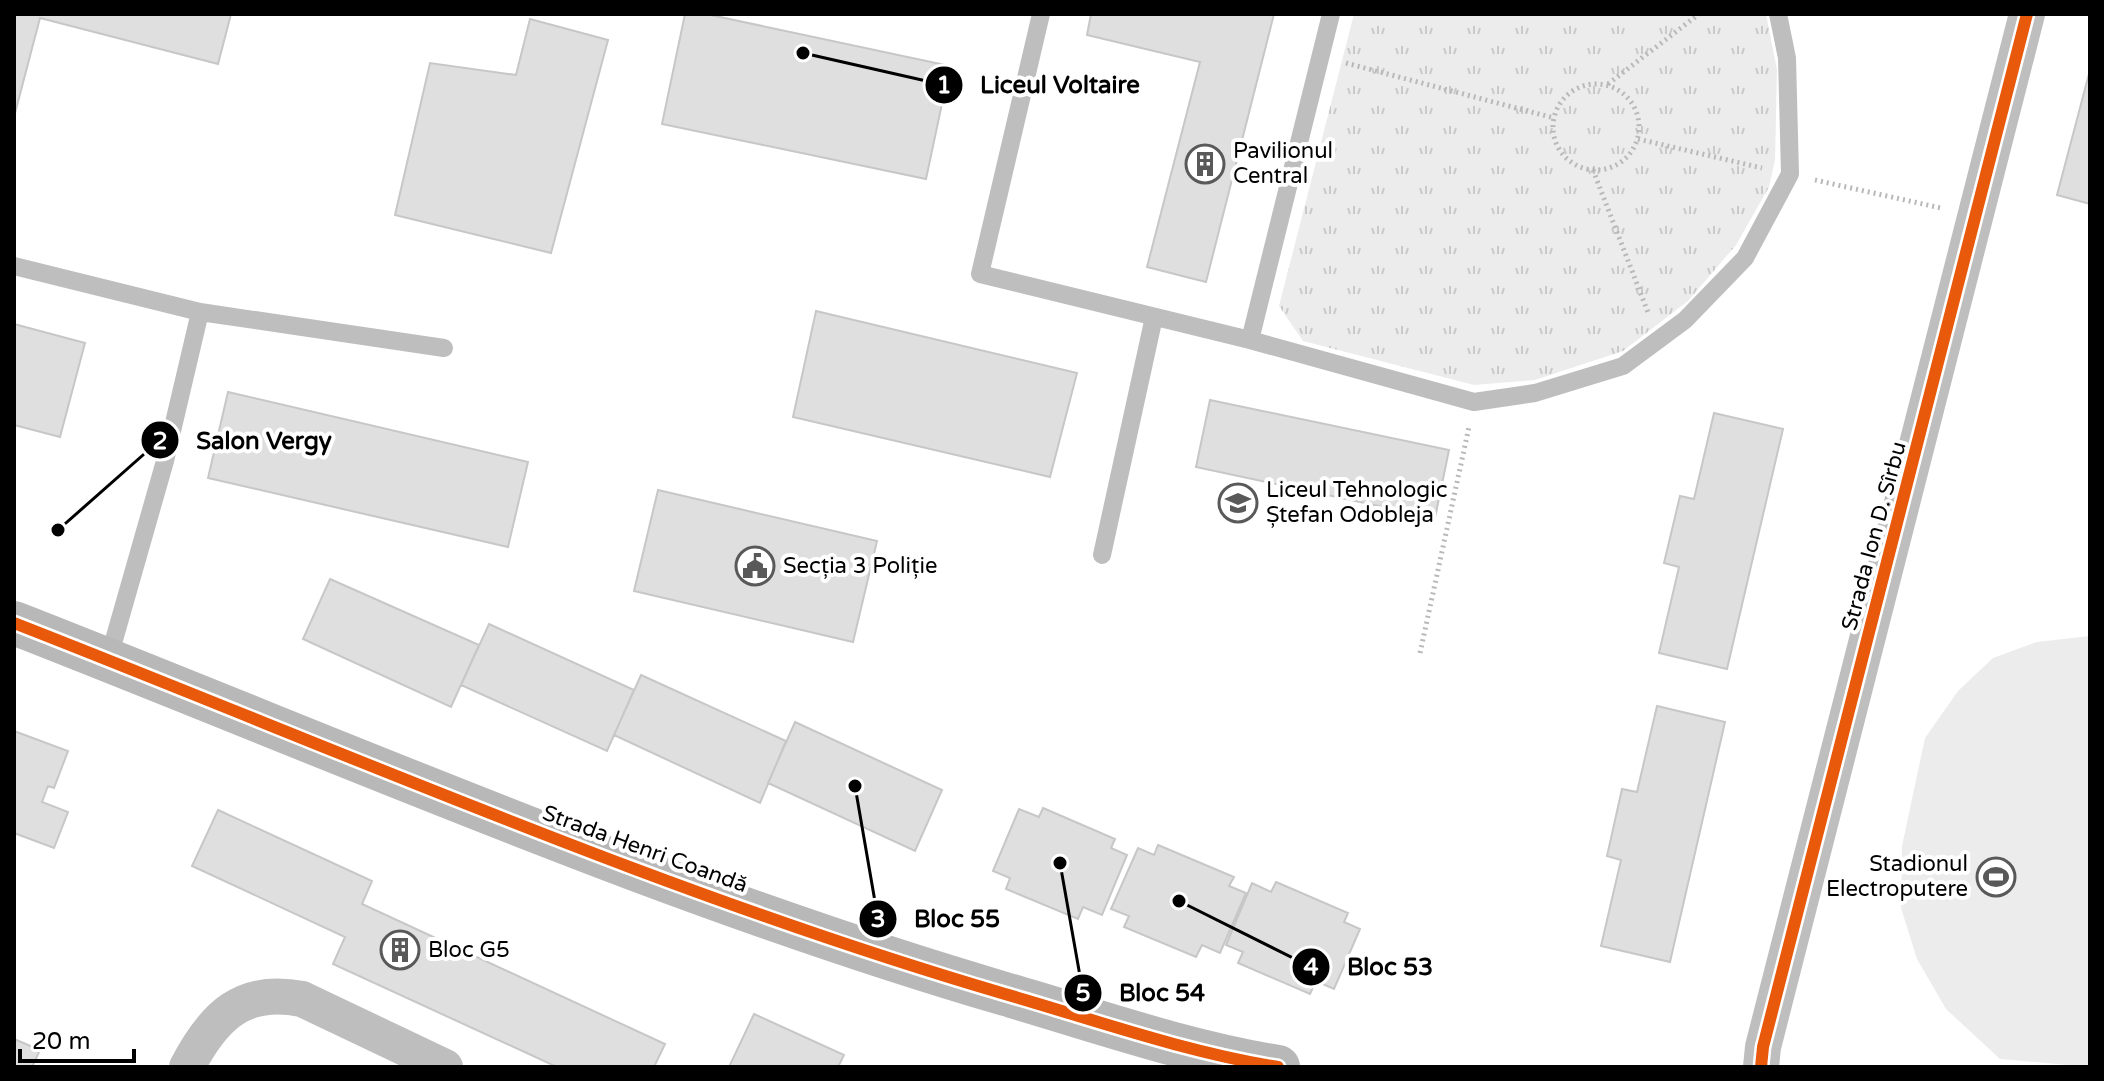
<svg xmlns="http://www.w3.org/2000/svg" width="2104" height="1081" font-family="'Varela Round',sans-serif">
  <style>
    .park { fill: url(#park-tufts) }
    .garden { fill: #ececec }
    .building { fill: #dfdfdf; stroke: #c7c7c7; stroke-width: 2 }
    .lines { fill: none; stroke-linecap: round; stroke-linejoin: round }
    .path { stroke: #b9b9b9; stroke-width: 5; stroke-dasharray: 2 4; stroke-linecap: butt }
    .lane { stroke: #bebebe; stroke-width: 18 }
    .street { stroke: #bebebe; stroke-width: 36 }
    .secondary { stroke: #b8b8b8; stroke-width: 44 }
    .cycleway-casing { stroke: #fff; stroke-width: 17 }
    .cycleway { stroke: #e8590c; stroke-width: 12 }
    .labels { text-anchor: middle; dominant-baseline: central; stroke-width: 8; stroke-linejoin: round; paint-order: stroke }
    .poi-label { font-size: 22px; fill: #000; stroke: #fff; text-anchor: start }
    .street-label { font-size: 22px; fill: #000; stroke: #fff }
    .leader { fill: none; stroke: #000; stroke-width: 3 }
    .callout-dot { fill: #000; stroke: #fff; stroke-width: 3 }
    .mark-label { font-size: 24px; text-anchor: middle; font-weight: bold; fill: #fff }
    .callout-label { font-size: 24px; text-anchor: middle; font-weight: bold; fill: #000; stroke: #fff; stroke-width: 8; stroke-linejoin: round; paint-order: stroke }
  </style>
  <defs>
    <pattern id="park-tufts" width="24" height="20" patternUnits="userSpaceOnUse" patternTransform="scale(2)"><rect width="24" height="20" fill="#ececec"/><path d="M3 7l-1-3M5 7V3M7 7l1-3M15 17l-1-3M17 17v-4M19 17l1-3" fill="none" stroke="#c9c9c9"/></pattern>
  </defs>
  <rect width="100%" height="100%" fill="#fff"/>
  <!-- park -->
  <path class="park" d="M1354 14H1766L1777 70 1775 160 1769 187 1736 245 1688 301 1623 351 1535 380 1474 385 1303 341 1279 306Z"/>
  <!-- garden -->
  <path class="garden" d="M2090 636V1067L2000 1059 1946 1009 1917 959 1901 908 1902 846 1925 738 1958 691 1993 658 2037 642Z"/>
  <!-- building -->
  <path class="building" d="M14 14H231L218 64 40 18 14 117Z
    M685 14H706L950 66 926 179 662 124Z
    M1091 14H1274L1206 282 1147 267 1200 62 1087 35Z
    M530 19 608 40 551 253 395 215 430 63 516 75Z
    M2090 70V204L2057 195Z
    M816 311 1077 373 1050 477 793 417Z
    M14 324 85 343 60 437 14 425Z
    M228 392 528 462 508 547 208 478Z
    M1210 400 1449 450 1435 518 1196 467Z
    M1714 413 1783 429 1727 669 1659 653 1679 567 1664 563 1680 496 1694 499Z
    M658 490 877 541 853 642 634 591Z
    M330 579 479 645 451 707 303 639Z
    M489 624 634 690 607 751 461 685Z
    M641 675 786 741 760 803 614 735Z
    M1657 706 1725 722 1670 962 1601 946 1621 860 1607 856 1622 789 1637 792Z
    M795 722 942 790 915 851 768 783Z
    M14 731 68 751 54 788 48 786 42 802 68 812 54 848 14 833Z
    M1043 808 1115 839 1111 848 1127 855 1102 915 1083 907 1078 919 1006 889 1010 878 993 871 1019 809 1039 817Z
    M218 810 372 881 362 904 665 1044 654 1067H557L333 964 345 937 192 866Z
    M1158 845 1234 877 1229 886 1246 893 1220 953 1202 945 1196 957 1124 927 1129 916 1111 909 1138 848 1154 855Z
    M1276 882 1348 913 1344 922 1360 929 1334 989 1316 981 1310 994 1238 963 1243 952 1226 945 1252 883 1271 892Z
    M754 1014 844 1055 838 1067H729Z
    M14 1039 40 1050 32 1067H14Z"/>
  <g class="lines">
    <!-- path -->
    <path class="path" d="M1346 63 1554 118
      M1553 127a43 43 0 1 1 86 0a43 43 0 1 1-86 0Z
      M1608 84 1699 14
      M1638 139 1762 168
      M1593 170 1649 315
      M1815 180 1941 208
      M1420 653 1469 427"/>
    <!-- lane -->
    <path class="lane" d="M1041 14 980 274 1250 340 1331 14
      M14 266 200 312 444 348
      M1250 340 1474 402 1535 393 1623 366 1685 320 1745 258 1790 174 1787 58 1778 14
      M1102 555 1154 317
      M108 661 165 461 200 312"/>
    <!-- street -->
    <path class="street" d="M187 1067C213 1017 242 987 302 999L445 1067
      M1761 1067 1763 1047 2027 14"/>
    <!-- secondary -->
    <path class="secondary" d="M14 623C342 751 667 895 1005 994 1095 1020 1185 1052 1278 1067"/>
    <!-- cycleway casing -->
    <g class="cycleway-casing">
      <path id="cycleway" d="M14 623C342 751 667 895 1005 994 1095 1020 1185 1052 1278 1067
        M1761 1067 1763 1047 2027 14"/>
    </g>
    <!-- cycleway -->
    <use href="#cycleway" class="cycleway"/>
  </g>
  <!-- icons -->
  <defs>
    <g id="building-ring" transform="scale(2)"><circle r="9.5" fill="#fff" stroke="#595959" stroke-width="1.5"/><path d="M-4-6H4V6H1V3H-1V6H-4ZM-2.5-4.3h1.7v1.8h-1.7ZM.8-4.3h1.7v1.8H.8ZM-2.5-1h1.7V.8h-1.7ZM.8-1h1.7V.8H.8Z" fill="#595959"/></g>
    <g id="school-ring" transform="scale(2)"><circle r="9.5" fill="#fff" stroke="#595959" stroke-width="1.5"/><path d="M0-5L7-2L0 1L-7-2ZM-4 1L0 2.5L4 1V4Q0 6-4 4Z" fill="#595959"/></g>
    <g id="civic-ring" transform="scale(2)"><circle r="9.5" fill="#fff" stroke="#595959" stroke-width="1.5"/><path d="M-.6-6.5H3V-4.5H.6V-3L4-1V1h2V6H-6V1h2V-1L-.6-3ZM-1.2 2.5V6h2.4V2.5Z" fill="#595959"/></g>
    <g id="stadium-ring" transform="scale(2)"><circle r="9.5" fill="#fff" stroke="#595959" stroke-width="1.5"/><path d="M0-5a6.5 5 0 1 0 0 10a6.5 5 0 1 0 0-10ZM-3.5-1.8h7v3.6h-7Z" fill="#595959"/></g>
  </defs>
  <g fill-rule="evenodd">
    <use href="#building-ring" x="1205" y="164"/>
    <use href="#school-ring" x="1238" y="503"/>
    <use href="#civic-ring" x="755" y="566"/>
    <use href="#stadium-ring" x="1996" y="877"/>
    <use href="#building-ring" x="400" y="950"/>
  </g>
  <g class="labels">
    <!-- poi labels -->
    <g class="poi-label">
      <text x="1233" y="151">Pavilionul<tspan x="1233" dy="25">Central</tspan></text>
      <text x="1266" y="490">Liceul Tehnologic<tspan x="1266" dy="25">Ștefan Odobleja</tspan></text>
      <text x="783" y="566">Secția 3 Poliție</text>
      <text x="1968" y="864" text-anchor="end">Stadionul<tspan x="1968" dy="25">Electroputere</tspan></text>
      <text x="428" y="950">Bloc G5</text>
    </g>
    <!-- street labels -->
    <g class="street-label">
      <text transform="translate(1874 536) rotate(-75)">Strada Ion D. Sîrbu</text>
      <text transform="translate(645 849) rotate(20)">Strada Henri Coandă</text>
    </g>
  </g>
  <!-- callouts -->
  <path class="leader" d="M803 53L944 85M58 530L160 440M855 786L878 919M1179 901L1311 967M1060 863L1083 993"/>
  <g class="callout-dot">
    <circle cx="803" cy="53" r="8"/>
    <circle cx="58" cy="530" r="8"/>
    <circle cx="855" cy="786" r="8"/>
    <circle cx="1179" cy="901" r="8"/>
    <circle cx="1060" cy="863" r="8"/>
    <circle cx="944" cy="85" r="20"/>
    <circle cx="160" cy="440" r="20"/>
    <circle cx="878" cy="919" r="20"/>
    <circle cx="1311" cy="967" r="20"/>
    <circle cx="1083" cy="993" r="20"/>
  </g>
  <g class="mark-label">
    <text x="944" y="93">1</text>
    <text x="160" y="449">2</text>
    <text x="878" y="927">3</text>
    <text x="1311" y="975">4</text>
    <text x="1083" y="1001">5</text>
  </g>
  <g class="callout-label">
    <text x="1060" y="93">Liceul Voltaire</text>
    <text x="264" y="449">Salon Vergy</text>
    <text x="957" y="927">Bloc 55</text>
    <text x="1390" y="975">Bloc 53</text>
    <text x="1162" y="1001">Bloc 54</text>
  </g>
  <!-- border -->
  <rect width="2104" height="1081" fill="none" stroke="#000000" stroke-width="32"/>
  <!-- scale -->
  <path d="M20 1049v12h114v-12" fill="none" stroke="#000000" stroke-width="4"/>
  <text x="32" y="1049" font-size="24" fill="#000000" stroke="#ffffff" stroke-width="6" paint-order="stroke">20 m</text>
</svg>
